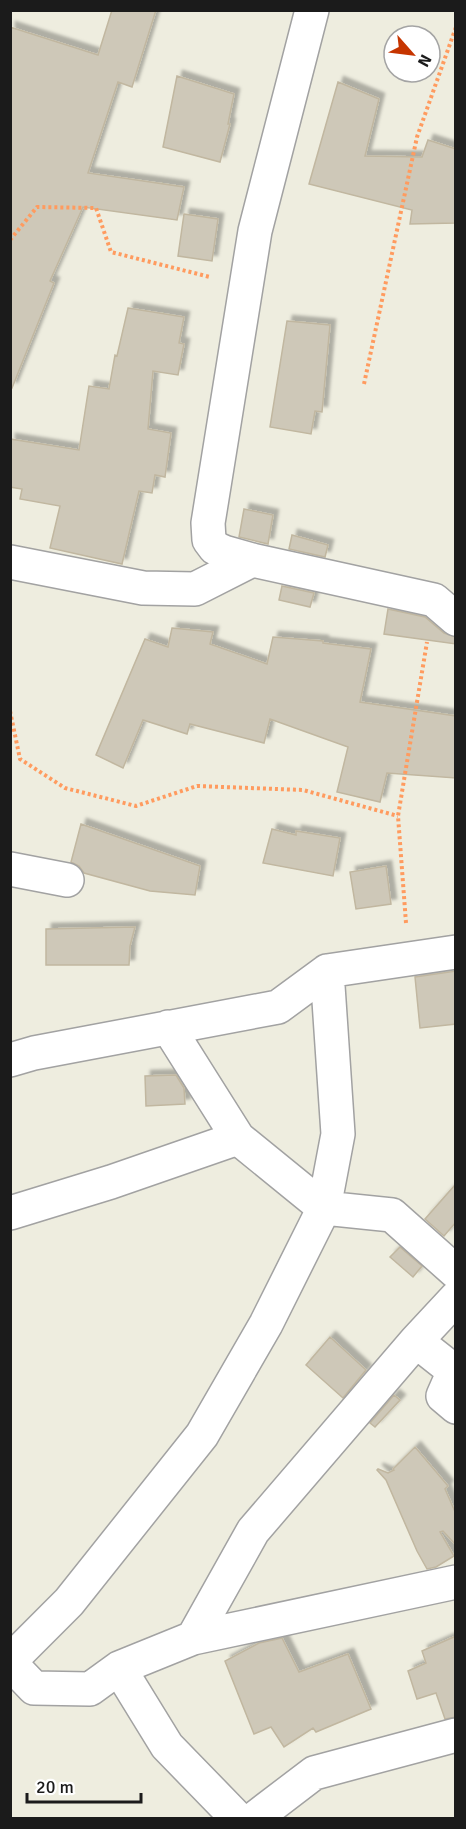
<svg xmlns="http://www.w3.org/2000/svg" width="466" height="1829" font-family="Signika,sans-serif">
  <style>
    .building { fill: #cec8b8; stroke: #c1b7a0; stroke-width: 1.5; filter: url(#shadow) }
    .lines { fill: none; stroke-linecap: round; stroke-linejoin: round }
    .minor-casing { stroke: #a2a2a2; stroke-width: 36 }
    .path { stroke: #ff9b5f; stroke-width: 4; stroke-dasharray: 3 3; stroke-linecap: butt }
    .minor { stroke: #fff; stroke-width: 33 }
  </style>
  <defs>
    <filter id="shadow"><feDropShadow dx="5.5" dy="-5.5" stdDeviation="1.5" flood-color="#0004"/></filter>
  </defs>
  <rect width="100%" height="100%" fill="#eeeddf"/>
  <!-- building -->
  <path class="building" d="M112 10H156L132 87 118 82 88 173 184 187 177 220 83 207 50 281 54 283 12 388 10 387V27L98 55Z
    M177 76 234 94 228 124H230L220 162 163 147Z
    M338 82 379 99 365 156 422 157 428 140 456 149V223L410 224 412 210 309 184Z
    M184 214 218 219 212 261 178 256Z
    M128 308 184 317 179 343 184 344 178 375 153 371 148 429 171 433 165 477 155 475 152 493 139 491 122 564 50 548 60 506 20 499 22 489 10 487V439L79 450 89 386 109 389 115 355 117 356Z
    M287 321 330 325 322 412 315 411 311 434 270 427Z
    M244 509 273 515 268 544 239 537Z
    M292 535 328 545 325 557 289 549Z
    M282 586 314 593 310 607 279 600Z
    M388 609 425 617 444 633 456 637V644L384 634Z
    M172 628 213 632 210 644 267 664 273 637 323 641V643L371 649 360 702 456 716V778L387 773 380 802 337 792 348 747 270 719 264 743 190 724 187 734 143 720 123 768 96 755 145 639 168 647Z
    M81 824 200 866 195 895 150 891 84 873 79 866 71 862Z
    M272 829 296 835V831L340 838 333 876 263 863Z
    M386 866 391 904 356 909 350 872Z
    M135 927 130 946 129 965H46V929Z
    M456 971V1024L420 1028 415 977Z
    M176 1075 184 1088 185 1104 146 1106 145 1076Z
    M455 1185 456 1222 444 1236 425 1219Z
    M400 1247 422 1266 413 1277 390 1257Z
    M330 1337 366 1370 343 1398 306 1365Z
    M394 1395 400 1400 375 1427 370 1423Z
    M415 1447 448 1486 445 1489 456 1514V1545L443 1531 440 1532 454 1556 436 1567 427 1569 417 1551 386 1480 377 1470 378 1469 388 1473 394 1470 393 1469Z
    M456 1636V1717L445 1719 436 1693 417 1699 408 1671 426 1663 422 1651Z
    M282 1638 299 1672 348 1654 371 1709 316 1732 313 1728 284 1747 271 1727 254 1734 225 1661 259 1643Z"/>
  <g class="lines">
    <!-- minor casing -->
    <g class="minor-casing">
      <path id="minor" d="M312 10 255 231 208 523 209 540 215 548 224 552 252 560 434 600 456 619
        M10 562 143 588 195 589 252 560
        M10 869 67 880
        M168 1027 238 1138
        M10 1060 34 1053 278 1007 327 971 456 952
        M10 1213 111 1182 238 1138 324 1208 392 1215 456 1272
        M416 1341 454 1371 443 1396 456 1407
        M193 1638 253 1531 416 1341 456 1298
        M10 1661 69 1602 202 1435 266 1324 324 1208 338 1134 327 971
        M10 1663 34 1688 90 1689 119 1668 193 1638 456 1582
        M119 1668 167 1746 237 1818
        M255 1818 314 1773 456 1735"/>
    </g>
    <!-- path -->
    <path class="path" d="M10 240 37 207 96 208 111 252 210 277
      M364 384 417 137 456 27
      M10 711 20 759 65 788 136 806 197 786 303 790 398 816
      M406 923 398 816 427 642"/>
    <!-- minor -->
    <use href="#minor" class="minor"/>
  </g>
  <!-- border -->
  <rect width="466" height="1829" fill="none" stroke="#1b1b1b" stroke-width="24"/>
  <!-- north arrow -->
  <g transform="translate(412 54) rotate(118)"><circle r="28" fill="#ffffff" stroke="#a4a4a4" stroke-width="1.5"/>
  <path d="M0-4.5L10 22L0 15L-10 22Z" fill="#c63500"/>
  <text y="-9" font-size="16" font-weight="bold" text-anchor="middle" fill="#1b1b1b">N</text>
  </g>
  <!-- scale -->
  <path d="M27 1793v9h114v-9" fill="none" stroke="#1b1b1b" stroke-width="3"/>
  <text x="36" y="1793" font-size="18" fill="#1b1b1b" stroke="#ffffff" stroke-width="4.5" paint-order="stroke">20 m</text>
</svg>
